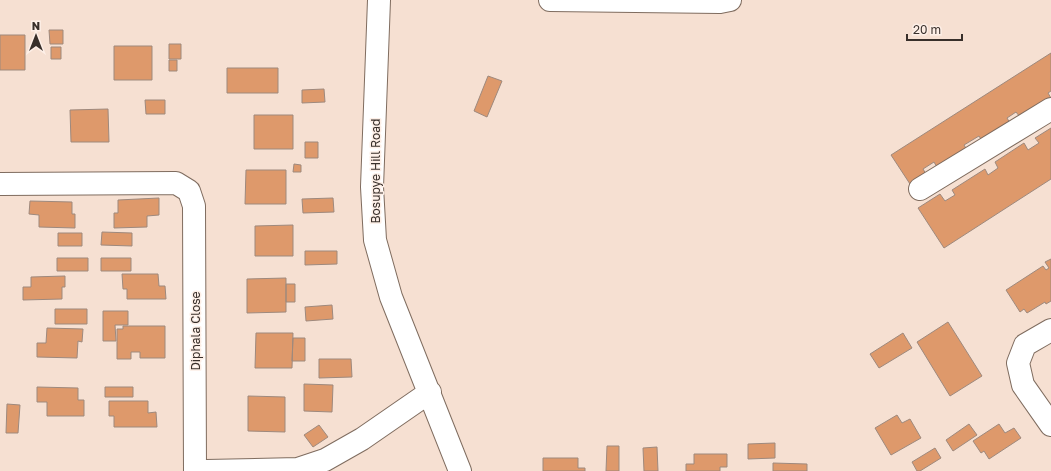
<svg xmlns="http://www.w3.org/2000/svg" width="1051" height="471" font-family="'Golos Text',sans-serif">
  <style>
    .building { fill: #de996b; stroke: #9e897d }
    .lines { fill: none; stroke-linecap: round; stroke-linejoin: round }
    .minor-casing { stroke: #7f6c5f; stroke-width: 24 }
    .minor { stroke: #fff; stroke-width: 22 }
    .labels { text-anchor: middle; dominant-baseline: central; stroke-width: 3; stroke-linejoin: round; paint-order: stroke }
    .street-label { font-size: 12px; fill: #382f2a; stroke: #fdefe7 }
  </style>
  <rect width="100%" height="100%" fill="#f6e0d2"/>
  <!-- building -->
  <path class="building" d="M49 30H63V44H50Z
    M0 35H25V70H0Z
    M169 44H181V59H169Z
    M114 46H152V80H114Z
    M51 47H61V59H51Z
    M1051 53V91L1048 93 1051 98 1020 117 1016 112 1007 118 1010 123 982 141 979 136 964 145 967 150 938 169 934 162 923 169 926 174 910 184 891 155Z
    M169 60H177V71H169Z
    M227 68H278V93H227Z
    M488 76 502 81 487 117 474 111Z
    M324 89 325 102 302 103V90Z
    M145 100H165V114H146Z
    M108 109 109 142H71L70 110Z
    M254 115H293V149H254Z
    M1051 128V179L944 248 918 208 940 194 945 201 955 195 952 190 985 169 988 175 998 168 995 162 1024 143 1028 150 1039 143 1035 138Z
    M305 142H318V158H305Z
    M294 164 301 165V172H293Z
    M246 170H286V204H245Z
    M159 198V215L147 216V227L114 228V213H118V200Z
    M333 198 334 212 303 213 302 199Z
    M30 201 72 202V214H75V228L39 227V215L29 214Z
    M293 225V256H255V226Z
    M102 232 132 233V246L101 245Z
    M58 233H82V246H58Z
    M305 251H337V264L305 265Z
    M57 258H88V271H57Z
    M101 258H131V271H101Z
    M1051 259V301L1046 304 1045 302 1027 313 1024 309 1020 312 1006 290 1043 266 1046 270 1049 268 1045 262Z
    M122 274H158L159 286H165L166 299H127V289H123Z
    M65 276V287H62V299L23 300V287H31V277Z
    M286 278V312L247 313V279Z
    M286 284H295V302H286Z
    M332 305 333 319 306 321 305 307Z
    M55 309H87V324H55Z
    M103 311H128V325H115L116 341H103Z
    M948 322 982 376 950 396 917 342Z
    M123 326H165V358H140V352H131V359H117V329H123Z
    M47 328 83 329 82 342 78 341 77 358 37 357V343H46Z
    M256 333H293L292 368H255Z
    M903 333 912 348 879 368 870 354Z
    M293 338H305V361H292Z
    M319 359H351L352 377 319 378Z
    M304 384 333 385 332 412 304 411Z
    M37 387 78 388V400H84V416H47V402H37Z
    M105 387H133V397H105Z
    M248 396 285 397V432L248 431Z
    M109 401H148V413L156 412 157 427H114V416H109Z
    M7 404 20 405 18 433H6Z
    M897 415 902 423 910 419 921 438 891 455 875 428Z
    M969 424 977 435 953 451 946 440Z
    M999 424 1005 433 1014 428 1021 438 989 459 984 451 981 453 973 441Z
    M319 425 328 437 313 447 304 435Z
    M775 443V458L748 459V444Z
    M607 446H619V471H606Z
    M657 447 658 471H644L643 448Z
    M935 448 941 458 920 471H917L912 462Z
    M694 454H727V467H720V471H686V464H694Z
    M543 458H578V468H585V471H543Z
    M773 463 807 464V471H773Z"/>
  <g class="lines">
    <!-- minor casing -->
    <g class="minor-casing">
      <path id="minor" d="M379 0 372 187 375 240 391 297 460 471
        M550 0 720 2 730 0
        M0 184 176 183 189 191 194 206 195 471
        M920 189 1051 109
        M1051 330 1025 345 1018 363 1023 385 1051 425
        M206 471 298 469 325 460 362 439 430 392"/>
    </g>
    <!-- minor -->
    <use href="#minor" class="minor"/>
  </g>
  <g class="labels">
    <!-- street labels -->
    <g class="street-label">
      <text transform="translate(375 171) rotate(-90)">Bosupye Hill Road</text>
      <text transform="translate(195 331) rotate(-90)">Diphala Close</text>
    </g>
  </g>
  <!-- north arrow -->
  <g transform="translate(36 36)" stroke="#fdefe7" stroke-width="3" paint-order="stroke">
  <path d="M0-3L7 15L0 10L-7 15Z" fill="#382f2a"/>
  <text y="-6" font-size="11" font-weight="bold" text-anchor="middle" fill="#382f2a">N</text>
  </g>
  <!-- scale -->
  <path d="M907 34v6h55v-6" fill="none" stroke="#382f2a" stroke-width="2"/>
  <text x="913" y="34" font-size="12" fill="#382f2a" stroke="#fdefe7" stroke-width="3" paint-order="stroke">20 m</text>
</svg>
